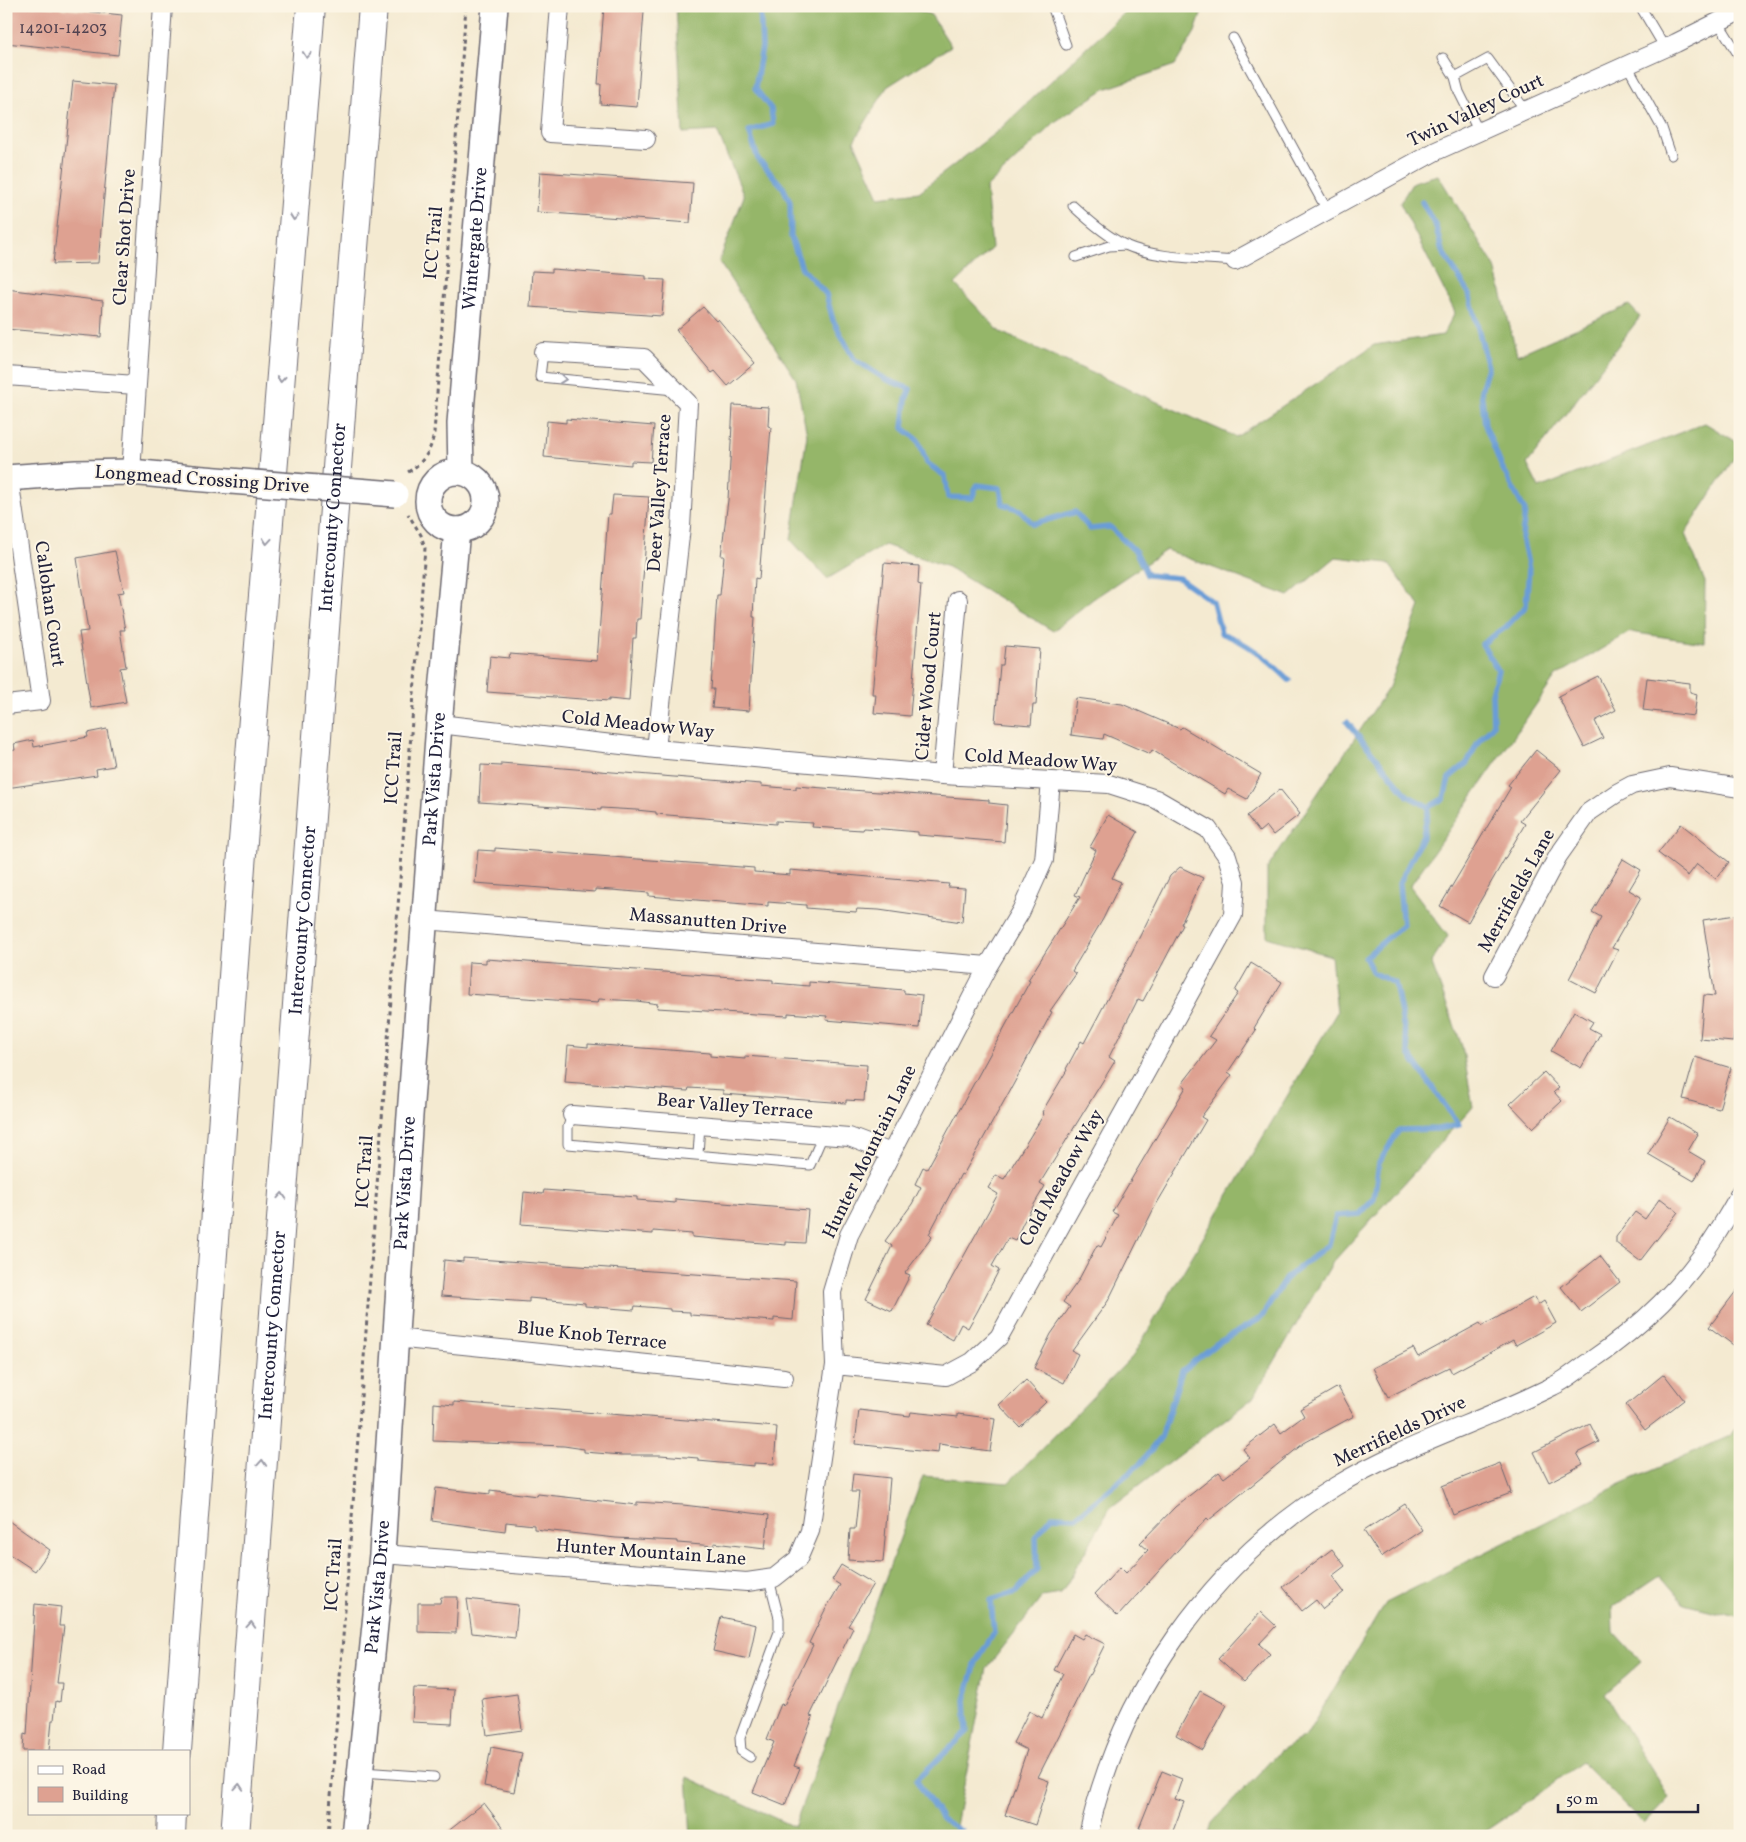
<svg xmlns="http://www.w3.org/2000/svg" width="1746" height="1842" font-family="Vollkorn,serif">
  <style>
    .forest { fill: #95b669; stroke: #5c6c52 }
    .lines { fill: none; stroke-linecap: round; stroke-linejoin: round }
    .stream { stroke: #6b9dd6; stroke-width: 5.5 }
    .building { fill: #dea191 }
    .lane-casing { stroke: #6c6870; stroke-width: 11 }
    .street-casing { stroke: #6c6870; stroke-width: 20 }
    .secondary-casing { stroke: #6c6870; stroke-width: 28 }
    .highway-casing { stroke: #6c6870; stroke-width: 30 }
    .path { stroke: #6c6870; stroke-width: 3; stroke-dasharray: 4 4; stroke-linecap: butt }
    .lane { stroke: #fff; stroke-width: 9 }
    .street { stroke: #fff; stroke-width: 18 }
    .secondary { stroke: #fff; stroke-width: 25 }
    .highway { stroke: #fff; stroke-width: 28 }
    .secondary-bridge-casing { stroke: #6c6870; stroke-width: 28; stroke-linecap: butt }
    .secondary-bridge { stroke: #fff; stroke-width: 25 }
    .oneway { stroke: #9c9ca7 }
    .labels { text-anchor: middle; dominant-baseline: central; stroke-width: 4; stroke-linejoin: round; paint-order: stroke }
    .number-label { font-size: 16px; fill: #514250 }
    .street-label { font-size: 19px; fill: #22223b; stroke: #fcf5e5 }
  </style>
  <rect width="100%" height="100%" fill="#fcf5e5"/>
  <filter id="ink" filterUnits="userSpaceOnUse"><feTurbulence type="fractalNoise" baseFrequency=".02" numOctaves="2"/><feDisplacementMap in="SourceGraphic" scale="10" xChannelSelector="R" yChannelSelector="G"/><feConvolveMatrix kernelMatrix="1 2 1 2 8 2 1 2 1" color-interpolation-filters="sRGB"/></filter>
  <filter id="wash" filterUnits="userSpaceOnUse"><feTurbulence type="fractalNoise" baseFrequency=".0096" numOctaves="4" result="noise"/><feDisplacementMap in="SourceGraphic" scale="20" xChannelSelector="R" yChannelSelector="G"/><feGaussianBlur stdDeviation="1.12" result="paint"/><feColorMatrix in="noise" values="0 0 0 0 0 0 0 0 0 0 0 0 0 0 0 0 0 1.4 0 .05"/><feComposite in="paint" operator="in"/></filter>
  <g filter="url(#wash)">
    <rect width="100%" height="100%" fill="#f4ead1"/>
    <!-- forest -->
    <path class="forest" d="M676 6H907L931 15 951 46 887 87 854 141 879 197 919 192 999 130 1131 6H1204L1195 32 1175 65 1105 89 1056 121 986 188 992 248 955 284 1000 332 1236 437 1374 345 1443 335 1455 312 1400 203 1413 182 1438 175 1495 267 1517 355 1629 305 1640 317 1527 464 1539 488 1705 423 1740 444V449L1685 534 1705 582 1704 643 1630 632 1556 676 1410 886 1448 936 1431 962 1462 1046 1473 1107 1333 1262 1253 1398 1110 1508 1061 1594 1042 1597 987 1668 954 1836H691L687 1777 794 1827 923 1476 1008 1483 1133 1356 1337 1012 1331 956 1267 937V869L1389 687 1420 606 1388 563 1336 557 1289 596 1166 550 1093 599 1053 631 948 567 885 545 827 579 791 540 807 435 796 379 719 262 744 196 717 131 683 133Z
      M1740 1421V1618L1685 1604 1660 1575 1613 1607 1614 1632 1641 1662 1605 1694 1669 1798 1644 1824 1582 1762 1522 1806 1478 1836H1208L1212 1823 1279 1752 1306 1736 1385 1603 1621 1484 1730 1436Z"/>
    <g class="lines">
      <!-- stream -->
      <path class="stream" d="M760 6 762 47 755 88 771 109 773 124 749 131 758 159 783 187 790 202 791 237 802 268 826 294 833 320 854 359 885 379 910 389 906 399 903 428 918 440 927 463 945 476 948 497 972 498 977 485 1000 488 1003 504 1020 510 1033 524 1075 512 1090 529 1110 527 1136 552 1147 575 1179 578 1213 602 1221 633C1249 643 1268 660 1289 680
        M1422 202 1436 227 1442 251 1469 293 1488 367 1481 390 1485 425 1501 465 1525 511 1522 537 1529 569 1526 606 1506 627 1482 644 1498 670 1492 694 1493 725 1478 742 1467 763 1449 778 1444 798 1429 807
        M960 1836 962 1832 942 1819 916 1780 967 1732 965 1700 976 1662 994 1633 991 1600 1016 1592 1037 1569 1036 1536 1052 1516 1076 1517 1140 1464 1161 1437 1182 1371 1216 1344 1261 1318 1286 1278 1329 1244 1336 1216 1360 1214 1374 1199 1379 1163 1399 1130 1438 1129 1459 1125 1409 1054 1395 983 1373 973 1365 957 1403 925 1399 884 1423 835 1429 807 1408 796 1347 722"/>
    </g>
    <g id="blocks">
      <!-- building -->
      <path class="building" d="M6 6H37L122 15 118 55 6 43Z
        M604 6H641L640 11H644L637 107 600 104 601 84H598Z
        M73 81 114 85 98 263 53 264Z
        M540 172 693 183 690 223 537 212Z
        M552 269 646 276V279L665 280 662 316 530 307 532 271 552 272Z
        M6 289 103 301 101 337 6 329Z
        M703 307 716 321 718 319 755 363 728 386 715 371 712 373 676 330Z
        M733 405 769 407 768 426 771 427 759 579 755 578 753 617H755L749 711 712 708 714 689H711L717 595H720L724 556H721L728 500Z
        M566 419 654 426 651 462 631 461V465L544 457 547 421 566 423Z
        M613 495 649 497 640 619H637L636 638H633L629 701 609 699V701L487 692 490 656 509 658 510 654 597 661 608 514H611Z
        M115 551 124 592 118 593 125 630H120L126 667 120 668 126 702 91 708 79 632 88 631 77 558Z
        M884 563 919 566 918 584 921 585 910 716 874 713 876 694H872Z
        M1005 646 1040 649 1036 705H1033L1031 725 995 722 1000 665H1003Z
        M1598 676 1616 710 1595 721 1603 738 1584 747 1558 696Z
        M1647 678 1690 683V692L1697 694 1694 716 1643 710Z
        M1076 698 1122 704 1180 729 1182 727 1261 774 1247 799 1228 789 1225 794 1152 750 1150 754 1104 734 1103 739 1071 735Z
        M107 729 114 766 96 769 97 775 6 788V752L15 750 14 744 33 740 34 747 88 737 87 733Z
        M1536 750 1561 770 1520 821 1525 824 1468 922 1440 906 1511 787 1508 785Z
        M501 763 761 784V786L796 789V786L989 800V803L1007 805 1004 842 918 835V832L883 829 863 828 862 830 812 827 813 823 776 821V824L656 814V812L636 810 601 808V810L479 802 481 765 501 766Z
        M1280 789 1300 814 1273 835 1266 826 1259 832 1247 816Z
        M1108 815 1138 832 1112 878 1121 882 1103 919 1072 971 1076 974 1050 1011 1052 1012 1013 1085 963 1175 961 1174 929 1234 932 1237 905 1273 910 1275 892 1311 866 1299 892 1246 885 1241 912 1204 921 1187 915 1184 923 1167 927 1169 1030 981 1028 980 1080 897 1075 895 1096 850 1090 847Z
        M1681 824 1729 862 1716 879 1697 864 1688 876 1658 853Z
        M495 848 754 868V872L790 875V870L949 884 948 887 965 888 962 922 879 910 857 909 856 912 806 908V905L768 902V906L649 896V893L612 890 595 889V892L475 883 478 850 495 851Z
        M1623 859 1641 870 1629 890 1641 897 1612 948 1618 950 1596 993 1569 979 1601 917 1592 912Z
        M1180 867 1203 878 1181 924 1183 925 1143 1001 1138 999 1109 1057 1115 1061 1040 1183 1045 1186 1023 1223 1015 1241 1008 1238 992 1266 999 1270 977 1312 968 1328 961 1324 953 1340 926 1325 998 1194 988 1188 996 1175 1004 1179 1044 1114 1042 1112 1067 1070 1066 1069 1081 1041 1084 1043 1129 958 1170 876Z
        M1736 915 1740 939V977L1733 1042 1700 1039 1704 995 1715 996 1703 920Z
        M486 959 773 980V983L809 986V982L904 990V993L922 995 919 1028 826 1020 827 1016 788 1013V1016L657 1008 658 1004 637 1001 599 999 598 1003 467 994 469 962 486 963Z
        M1251 963 1282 982 1254 1028 1256 1030 1228 1072 1232 1075 1201 1117 1206 1120 1153 1210 1108 1301 1072 1351 1078 1354 1064 1383 1034 1368 1051 1334 1070 1307 1063 1302 1078 1281 1097 1245 1101 1247 1118 1215 1112 1212 1186 1087 1182 1084 1216 1040 1209 1036 1238 993 1235 991Z
        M1574 1011 1593 1022 1589 1028 1600 1034 1581 1068 1551 1051Z
        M588 1044 710 1053V1056L745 1059V1056L867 1065 864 1101 846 1100V1103L723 1094V1090L689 1088 688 1091 565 1082 568 1045 588 1047Z
        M1695 1057 1731 1068 1719 1109 1683 1099Z
        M1544 1072 1559 1088 1554 1092 1562 1101 1533 1128 1510 1104Z
        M1670 1117 1698 1134 1688 1151 1705 1161 1694 1181 1648 1154Z
        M544 1190 637 1197V1200L675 1203V1199L808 1210 805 1243 786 1242V1245L692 1237V1234L653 1231V1234L521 1224 524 1192 543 1194Z
        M1660 1198 1678 1212 1640 1261 1616 1243V1237L1635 1212 1645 1219Z
        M1600 1256 1620 1282 1581 1312 1561 1287Z
        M463 1258 796 1281 793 1320 774 1318V1321L690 1315V1312L670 1311V1309L635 1306 634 1310 585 1306V1303L529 1298V1302L441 1296 444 1260 463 1262Z
        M1740 1286V1350L1709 1327Z
        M1534 1297 1538 1305 1544 1301 1556 1323 1516 1345 1513 1340 1452 1373 1449 1367 1388 1397 1373 1368 1413 1348 1418 1357 1480 1323 1482 1326Z
        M1664 1374 1684 1400 1645 1430 1626 1405Z
        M1026 1380 1046 1402 1020 1427 999 1405Z
        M1338 1387 1354 1416 1304 1443 1209 1520 1207 1518 1118 1616 1095 1594 1120 1567 1126 1573 1148 1550 1140 1543 1175 1507 1219 1472 1224 1478 1250 1458 1243 1449 1275 1424 1281 1433 1304 1416 1300 1409Z
        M454 1402 777 1427 774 1464 754 1463V1466L698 1461V1458L660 1455H622L584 1452V1449L564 1446 433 1441 434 1403 454 1405Z
        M859 1410 910 1416 911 1412 958 1417V1414L995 1419 990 1451 939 1444 938 1453 855 1444Z
        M1590 1424 1599 1442 1577 1453 1583 1464 1549 1482 1534 1452Z
        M1500 1463 1511 1493 1453 1515 1442 1486Z
        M853 1474 890 1478 883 1562 848 1560 850 1529H855L859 1492H851Z
        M436 1488 490 1494V1490L537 1496 538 1494 637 1505V1502L683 1505 769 1515 765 1549 714 1543V1546L678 1543V1541L616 1538 534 1529V1525L506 1522 505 1531 432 1521Z
        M1405 1504 1422 1530 1381 1557 1364 1531Z
        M6 1519 50 1550 35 1571 6 1552Z
        M1332 1549 1345 1566 1332 1576 1344 1592 1323 1609 1316 1600 1302 1611 1283 1587Z
        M841 1565 873 1584 848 1626 853 1628 810 1716 813 1717 794 1766 800 1768 785 1805 753 1792 774 1742 767 1739 781 1704 784 1705 813 1645 809 1643 824 1612 840 1585 832 1580Z
        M441 1597H458L456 1633 418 1632V1603H440Z
        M467 1599 518 1605 515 1638 472 1633Z
        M35 1604 61 1607 59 1626H64L57 1683H62L60 1702 56 1701 54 1720H52L49 1751H23L24 1734 27 1735Z
        M1261 1612 1276 1626 1259 1644 1270 1654 1244 1682 1218 1659Z
        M721 1617 756 1625 749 1659 713 1651Z
        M1073 1634 1082 1639 1085 1634 1105 1644 1038 1777 1049 1781 1035 1825 1005 1815 1027 1750 1013 1743 1029 1711 1042 1718 1063 1674 1054 1670Z
        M414 1688 454 1690 452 1724 412 1722Z
        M1200 1691 1227 1705 1203 1750 1176 1735Z
        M517 1694 522 1730 487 1735 482 1699Z
        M491 1747 522 1753 514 1792 484 1786Z
        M1162 1771 1182 1779 1175 1799 1184 1802 1171 1836H1158L1139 1828Z
        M484 1803 504 1829 496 1836H442Z"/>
    </g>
  </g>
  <g filter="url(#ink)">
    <use href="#blocks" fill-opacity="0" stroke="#6c6870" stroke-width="1"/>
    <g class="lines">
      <!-- lane casing -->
      <g class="lane-casing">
        <path id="lane" d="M1052 6 1066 45
          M1640 6 1665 48
          M1718 22 1740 57
          M1233 38 1327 210
          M1443 58 1455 77
          M1627 65 1662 128 1671 155
          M1479 132 1459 92 1455 77 1488 59 1526 111
          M1073 206C1088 220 1106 236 1125 245 1156 259 1202 258 1235 261
          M1076 257 1109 246 1126 245
          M543 352 540 377 674 390
          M572 1115 568 1127V1144L810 1165 823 1135
          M698 1154 700 1125
          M750 1757 741 1751 740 1738 779 1632V1618L769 1579
          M362 1772 434 1777"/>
      </g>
      <!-- street casing -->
      <g class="street-casing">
        <path id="street" d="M560 6 550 133 646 139
          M1235 261 1436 151 1676 43 1740 11
          M543 352 644 358 688 403 681 527 656 749
          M6 376 136 385
          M131 472 163 6
          M6 705 41 701 9 478
          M439 724 656 749 942 775 1109 784 1156 799 1208 829 1227 856 1235 882 1233 915 999 1337 972 1362 946 1376 835 1365
          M942 775 958 600
          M424 920 988 966
          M1494 976 1558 856 1589 812 1617 793 1632 785 1670 777 1740 788
          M572 1115 849 1137 891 1153
          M395 1338 784 1378
          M382 1554 747 1582 774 1578 798 1559 810 1531 835 1365 832 1292 849 1235 988 966 1021 911 1044 860 1051 781
          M1088 1836C1119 1693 1211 1562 1336 1486 1405 1444 1482 1422 1553 1386 1566 1380 1577 1370 1589 1362 1642 1326 1685 1285 1719 1230 1726 1218 1734 1206 1740 1193"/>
      </g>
      <!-- secondary casing -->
      <g class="secondary-casing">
        <g id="secondary">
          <path id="s1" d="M461 472 460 423 495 6"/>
          <circle cx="457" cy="501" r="29"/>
          <path d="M6 478 76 473 131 472 192 478"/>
          <path id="s2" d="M354 1836 382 1554 409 1129 439 724 457 530"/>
        </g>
      </g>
      <!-- highway casing -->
      <g class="highway-casing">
        <g id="highway">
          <path d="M177 1751 241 866 311 6"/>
          <path d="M171 1836 172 1813"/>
          <path id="s3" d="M235 1836 342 401 373 6"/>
        </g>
      </g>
      <!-- path -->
      <path class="path" d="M408 472C424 462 431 451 434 433L466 6
        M328 1836 425 548 421 535 408 514"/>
      <!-- lane -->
      <use href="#lane" class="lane"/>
      <!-- street -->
      <use href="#street" class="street"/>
      <!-- secondary -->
      <use href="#secondary" class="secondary"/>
      <!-- highway -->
      <use href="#highway" class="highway"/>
      <!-- secondary-bridge casing -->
      <g class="secondary-bridge-casing">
        <path id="secondary-bridge" d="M192 478 395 494"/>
      </g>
      <!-- secondary-bridge -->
      <use href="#secondary-bridge" class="secondary-bridge"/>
    </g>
    <!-- one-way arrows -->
    <defs><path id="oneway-chevron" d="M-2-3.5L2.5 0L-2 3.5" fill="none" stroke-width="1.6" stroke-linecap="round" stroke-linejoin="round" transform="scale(1.25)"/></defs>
    <g class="oneway">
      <use href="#oneway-chevron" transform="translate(307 55) rotate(95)"/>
      <use href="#oneway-chevron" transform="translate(294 217) rotate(95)"/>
      <use href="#oneway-chevron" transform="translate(281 379) rotate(95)"/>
      <use href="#oneway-chevron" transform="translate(563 379) rotate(6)"/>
      <use href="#oneway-chevron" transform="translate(267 541) rotate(95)"/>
      <use href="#oneway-chevron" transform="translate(282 1196) rotate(-86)"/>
      <use href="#oneway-chevron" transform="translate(262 1463) rotate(-86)"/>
      <use href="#oneway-chevron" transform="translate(251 1625) rotate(-86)"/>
      <use href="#oneway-chevron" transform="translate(239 1787) rotate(-86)"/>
    </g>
  </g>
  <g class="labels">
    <!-- number labels -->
    <g class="number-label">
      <text x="63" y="29">14201-14203</text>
    </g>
    <!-- street labels -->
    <g class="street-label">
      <text transform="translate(1476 111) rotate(-25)">Twin Valley Court</text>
      <text transform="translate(125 237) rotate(-86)">Clear Shot Drive</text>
      <text stroke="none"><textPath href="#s1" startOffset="234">Wintergate Drive</textPath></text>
      <text transform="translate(434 243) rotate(-85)">ICC Trail</text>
      <text transform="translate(202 480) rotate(4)">Longmead Crossing Drive</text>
      <text transform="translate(660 493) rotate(-86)">Deer Valley Terrace</text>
      <text stroke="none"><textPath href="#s3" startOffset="1322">Intercounty Connector</textPath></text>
      <text transform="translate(49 604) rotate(82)">Callohan Court</text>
      <text transform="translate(929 686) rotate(-85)">Cider Wood Court</text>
      <text transform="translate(638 725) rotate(6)">Cold Meadow Way</text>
      <text transform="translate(1041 761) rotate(4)">Cold Meadow Way</text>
      <text transform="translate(394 768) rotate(-86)">ICC Trail</text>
      <text stroke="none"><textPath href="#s2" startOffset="1060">Park Vista Drive</textPath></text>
      <text transform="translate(1517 891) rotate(-61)">Merrifields Lane</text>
      <text stroke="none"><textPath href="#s3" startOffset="918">Intercounty Connector</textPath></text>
      <text transform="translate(708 922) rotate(5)">Massanutten Drive</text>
      <text transform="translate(735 1107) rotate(5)">Bear Valley Terrace</text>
      <text transform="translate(870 1152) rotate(-64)">Hunter Mountain Lane</text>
      <text transform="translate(365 1172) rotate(-86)">ICC Trail</text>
      <text transform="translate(1062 1178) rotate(-61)">Cold Meadow Way</text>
      <text stroke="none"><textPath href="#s2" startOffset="655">Park Vista Drive</textPath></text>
      <text stroke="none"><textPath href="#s3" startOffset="512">Intercounty Connector</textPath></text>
      <text transform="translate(592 1336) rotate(6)">Blue Knob Terrace</text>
      <text transform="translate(1400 1432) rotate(-25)">Merrifields Drive</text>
      <text transform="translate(651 1553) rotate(4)">Hunter Mountain Lane</text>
      <text transform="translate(334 1575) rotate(-86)">ICC Trail</text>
      <text stroke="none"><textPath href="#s2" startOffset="250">Park Vista Drive</textPath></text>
    </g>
  </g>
  <!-- margin -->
  <rect width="1746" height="1842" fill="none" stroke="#fcf5e5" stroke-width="25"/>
  <!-- legend -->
  <rect x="28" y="1750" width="162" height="65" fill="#fcf5e5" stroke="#a5a1a1"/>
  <rect x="38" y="1766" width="25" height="8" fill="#ffffff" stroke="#a5a1a1"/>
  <text x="72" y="1774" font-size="15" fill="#22223b">Road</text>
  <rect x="38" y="1787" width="25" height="15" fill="#dea191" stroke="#a5a1a1"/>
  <text x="72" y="1800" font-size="15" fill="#22223b">Building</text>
  <!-- scale -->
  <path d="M1558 1804v8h140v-8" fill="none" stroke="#22223b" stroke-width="2.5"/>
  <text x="1566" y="1804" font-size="15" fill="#22223b" stroke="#fcf5e5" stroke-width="4" paint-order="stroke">50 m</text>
</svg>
